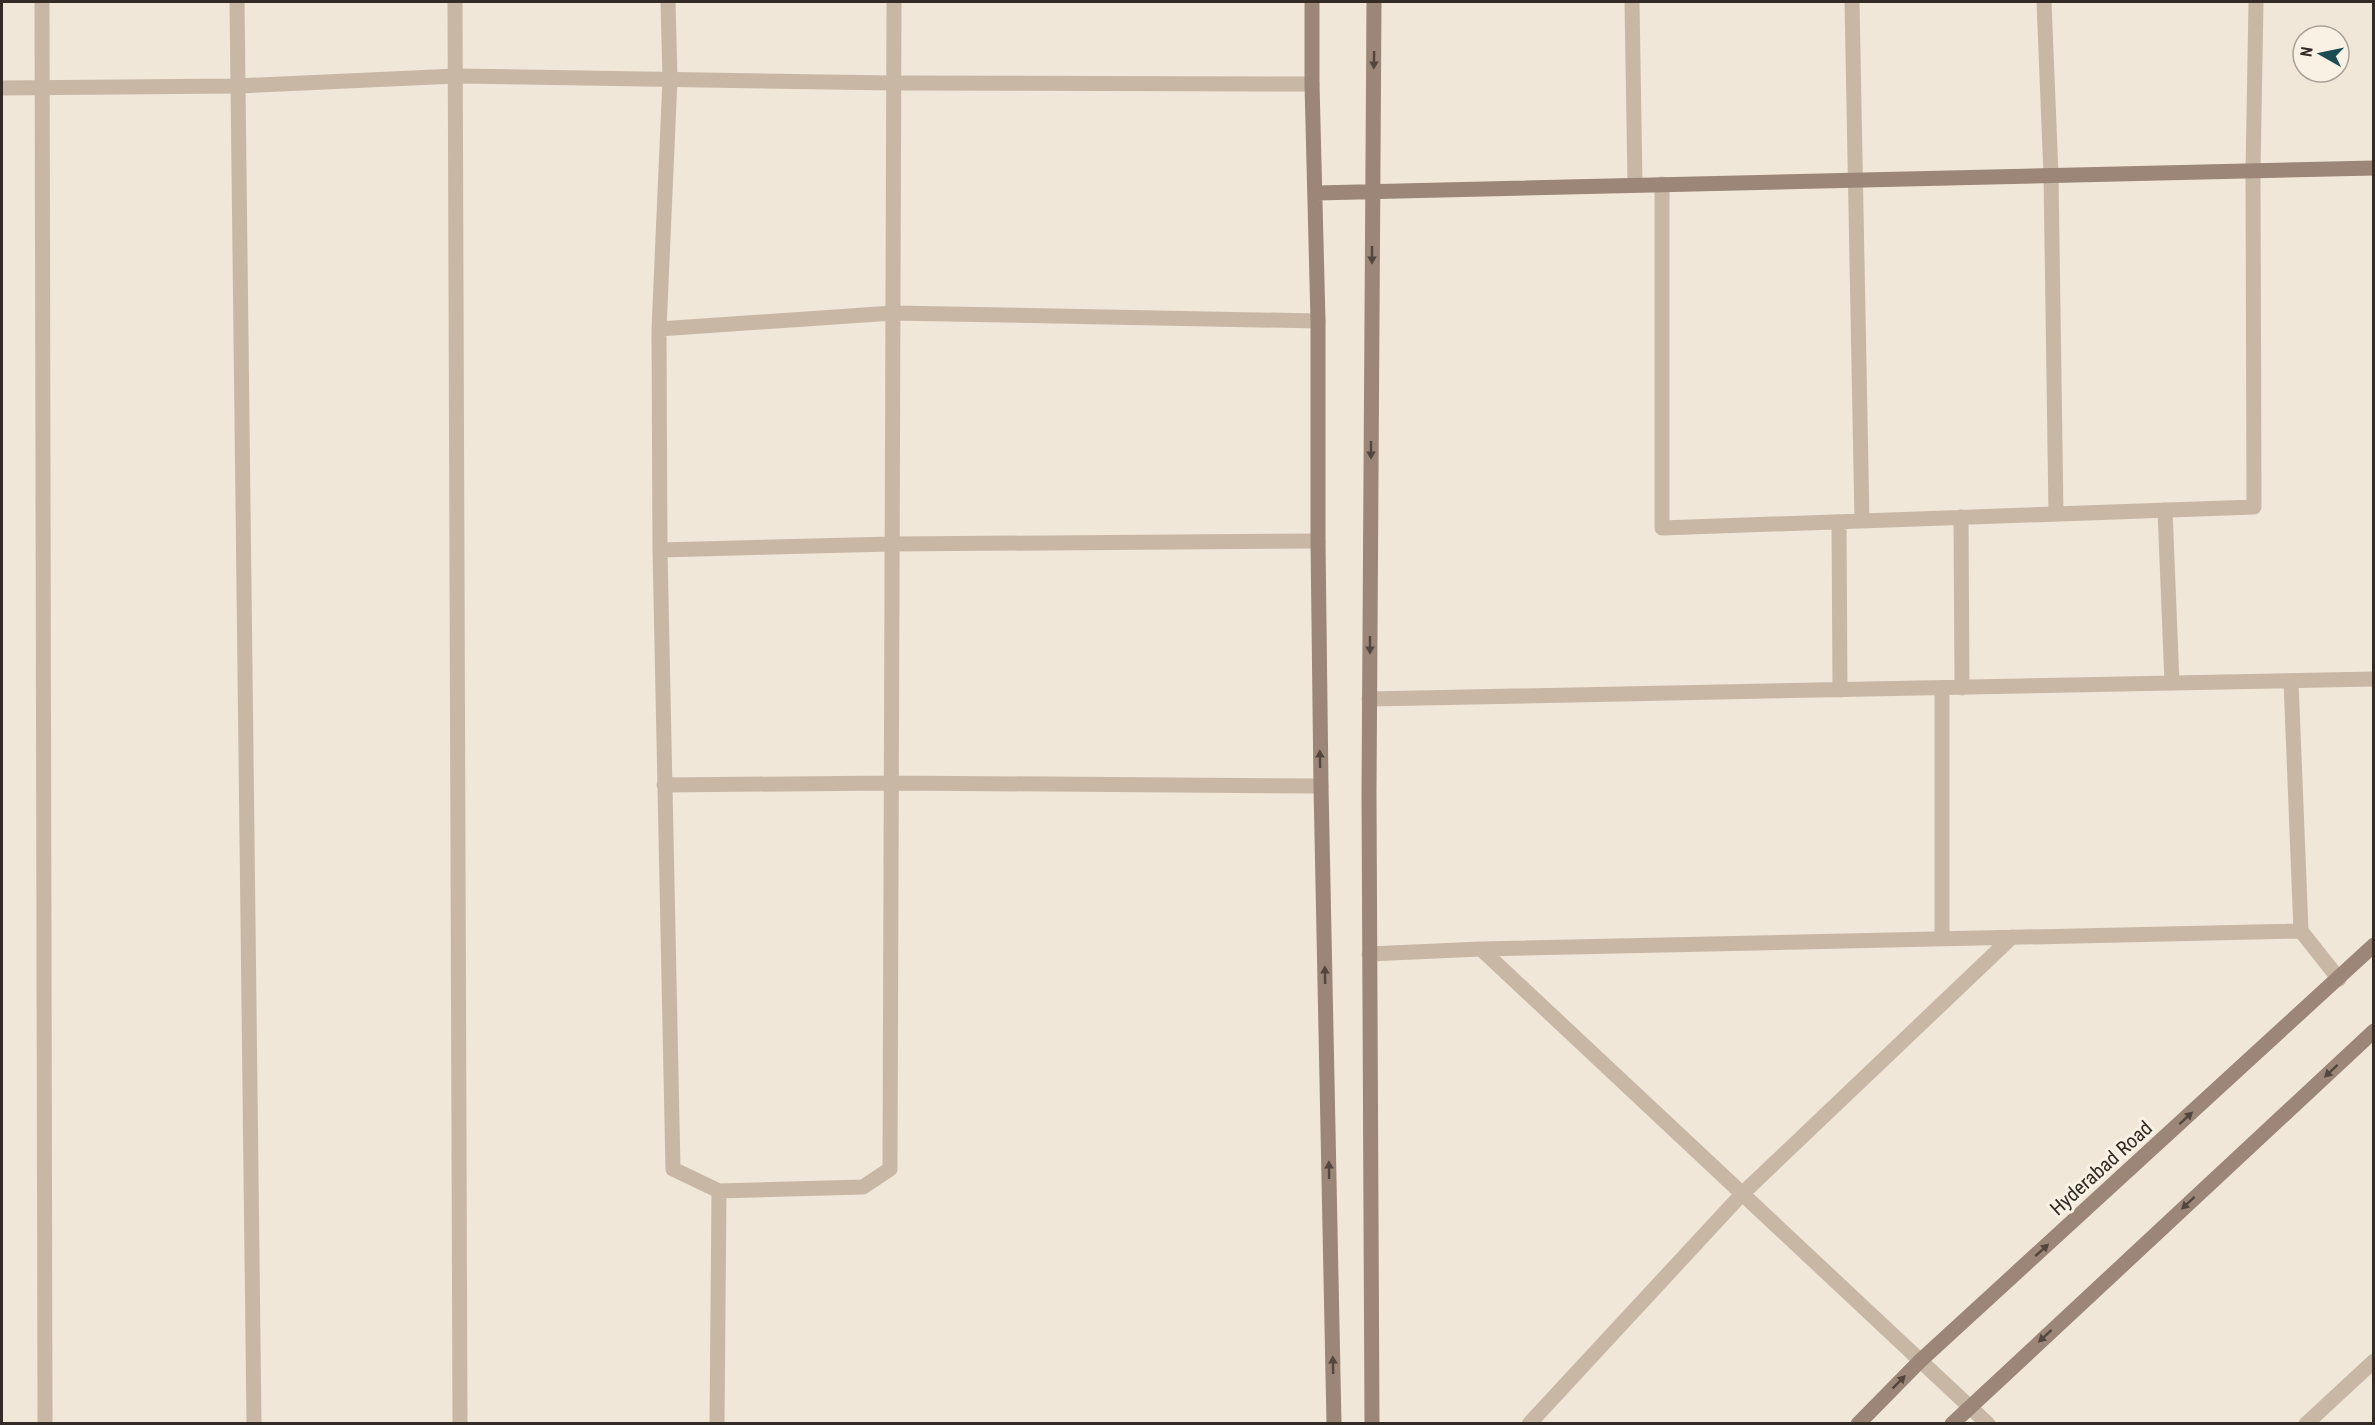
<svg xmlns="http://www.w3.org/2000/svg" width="2375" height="1425" font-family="'Roboto Condensed',sans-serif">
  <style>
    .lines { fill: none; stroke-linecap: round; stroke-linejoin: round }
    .minor { stroke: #c8b7a5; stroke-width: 15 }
    .tertiary { stroke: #c8b7a5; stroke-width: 15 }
    .secondary { stroke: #9b8677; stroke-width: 15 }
    .oneway { fill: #53463e }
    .labels { text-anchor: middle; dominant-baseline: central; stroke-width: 6; stroke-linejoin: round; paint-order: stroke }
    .street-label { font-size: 20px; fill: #342b26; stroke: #f8f1e4 }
  </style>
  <rect width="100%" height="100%" fill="#f0e7d9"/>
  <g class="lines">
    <!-- minor -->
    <path class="minor" d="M42 2 45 1424
      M237 2 254 1424
      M455 2 460 1424
      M668 2 670 79 659 329 660 550 673 1169 719 1191
      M1632 2 1635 184
      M1852 2 1862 521
      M2044 2 2051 175 2056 514
      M1662 184V528L2254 507 2253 171 2256 2
      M659 329 893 313 1318 321
      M2165 510 2172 683
      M1961 517 1962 688
      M1839 522 1840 690
      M660 550 892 544 1318 541
      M2291 681 2301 931 2339 979
      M1942 688V939
      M1369 699 2374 679
      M664 785 892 783 1321 786
      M1481 949 1988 1424
      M1369 954 1481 949 2301 931
      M717 1424 719 1191 863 1187 890 1169 894 2
      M1529 1424 1742 1194 2012 937
      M2306 1424 2374 1361"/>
    <!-- tertiary -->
    <path class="tertiary" d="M2 88 237 86 456 76 894 83 1312 84"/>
    <!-- secondary -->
    <path class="secondary" d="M1312 2V84L1318 321V541L1321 786 1334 1424
      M1316 193 2374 168
      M1372 1424 1369 793 1374 2
      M1858 1424 1920 1361 2374 945
      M1952 1424 2374 1031"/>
  </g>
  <!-- one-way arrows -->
  <defs><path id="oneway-solid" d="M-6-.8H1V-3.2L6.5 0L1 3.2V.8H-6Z" transform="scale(1.5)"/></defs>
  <g class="oneway">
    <use href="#oneway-solid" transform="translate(1374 60) rotate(91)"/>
    <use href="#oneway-solid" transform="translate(1372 255) rotate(90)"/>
    <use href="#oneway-solid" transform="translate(1371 450) rotate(90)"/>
    <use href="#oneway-solid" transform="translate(1370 645) rotate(90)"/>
    <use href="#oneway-solid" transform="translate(1320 759) rotate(-91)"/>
    <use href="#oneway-solid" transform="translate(1325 975) rotate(-91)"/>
    <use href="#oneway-solid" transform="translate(2331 1071) rotate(137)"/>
    <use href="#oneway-solid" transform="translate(2186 1118) rotate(-42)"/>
    <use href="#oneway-solid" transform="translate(1329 1170) rotate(-91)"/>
    <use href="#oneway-solid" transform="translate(2188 1203) rotate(137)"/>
    <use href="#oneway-solid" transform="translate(2042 1250) rotate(-42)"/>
    <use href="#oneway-solid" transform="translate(2045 1336) rotate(137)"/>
    <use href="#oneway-solid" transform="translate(1333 1365) rotate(-91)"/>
    <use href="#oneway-solid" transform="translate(1899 1382) rotate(-45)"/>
  </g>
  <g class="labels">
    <!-- street labels -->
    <g class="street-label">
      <text transform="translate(2101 1168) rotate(-42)">Hyderabad Road</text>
    </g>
  </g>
  <!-- border -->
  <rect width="2375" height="1425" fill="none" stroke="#342b26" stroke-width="6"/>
  <!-- north arrow -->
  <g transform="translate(2321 54) rotate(279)"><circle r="28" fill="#f8f1e4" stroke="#aaa298" stroke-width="1.5"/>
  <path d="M0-4.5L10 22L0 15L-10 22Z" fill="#1d4d54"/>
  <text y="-9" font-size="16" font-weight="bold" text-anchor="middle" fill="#342b26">N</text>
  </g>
</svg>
